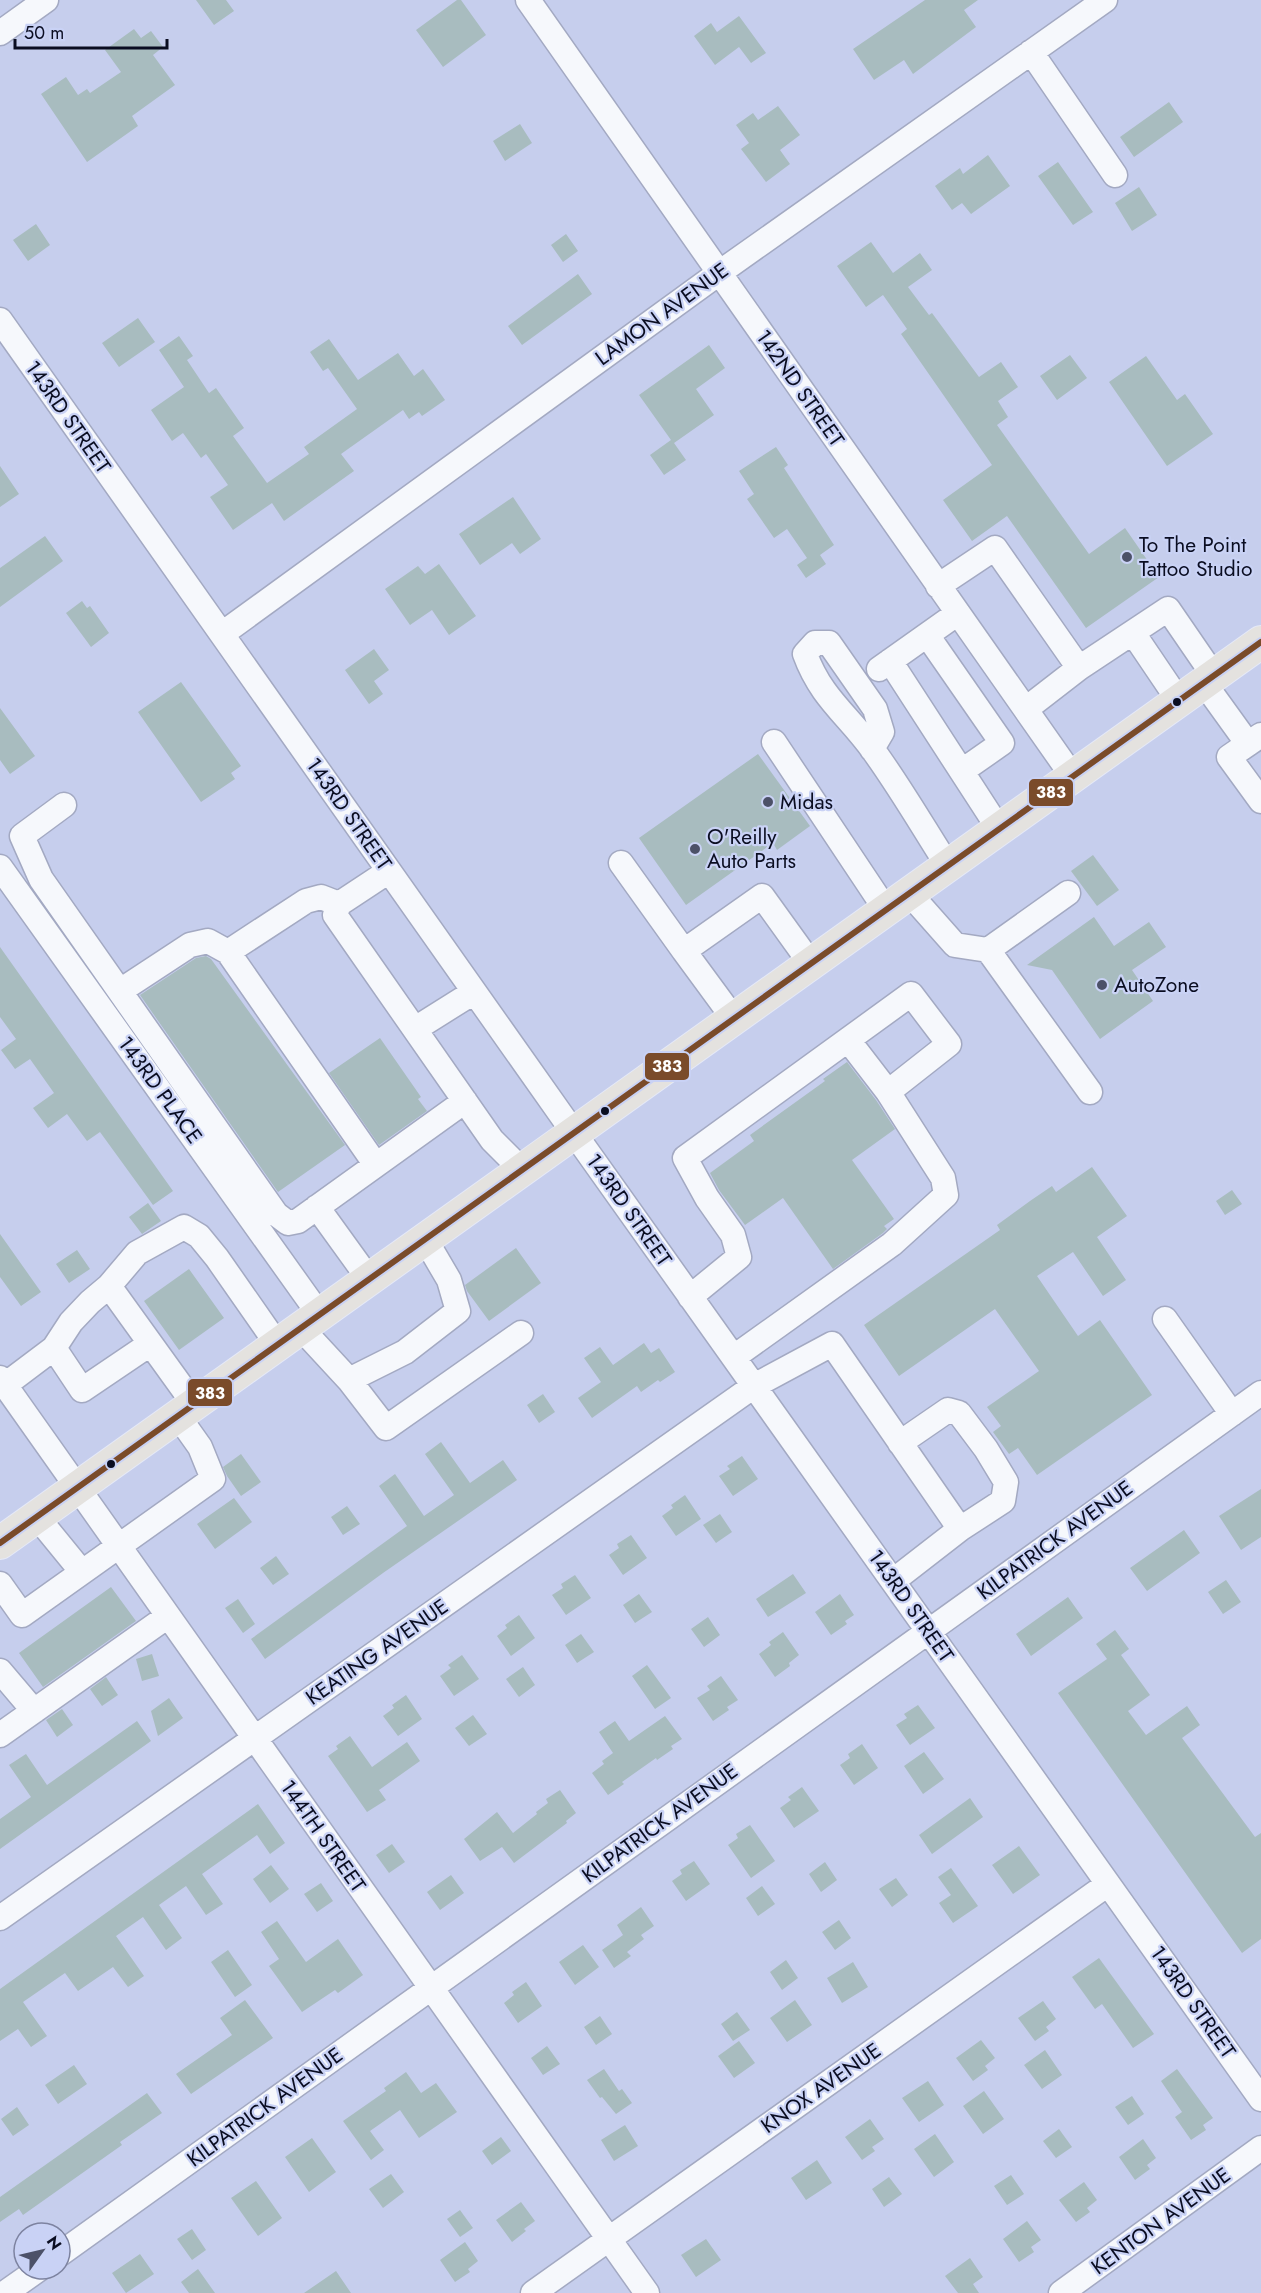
<svg xmlns="http://www.w3.org/2000/svg" width="1261" height="2293" font-family="Jost,sans-serif">
  <style>
    .building { fill: #a8bcbf }
    .lines { fill: none; stroke-linecap: round; stroke-linejoin: round }
    .minor-casing { stroke: #a3a9c2; stroke-width: 27 }
    .major-casing { stroke: #e5e9f7; stroke-width: 34 }
    .minor { stroke: #f6f8fc; stroke-width: 24 }
    .major { stroke: #e4e2df; stroke-width: 32 }
    .bus-1-casing { stroke: #c9d2f5; stroke-width: 10 }
    .bus-1 { stroke: #7a4b2a; stroke-width: 6 }
    .poi-dot { fill: #4c5168; stroke: #c9d2f5; stroke-width: 2 }
    .bus-dot { fill: #0a0d21; stroke: #c9d2f5; stroke-width: 2 }
    .labels { text-anchor: middle; dominant-baseline: central; stroke-width: 4.5; stroke-linejoin: round; paint-order: stroke }
    .street-label { font-size: 21px; fill: #0a0d21; stroke: #c9d2f5 }
    .poi-label { font-size: 21px; fill: #0a0d21; stroke: #c9d2f5; text-anchor: start }
    .line-badge { stroke: #c9d2f5; stroke-width: 2 }
    .badge-label { font-size: 16px; text-anchor: middle; font-weight: bold; fill: #fff }
  </style>
  <rect width="100%" height="100%" fill="#c6ceed"/>
  <!-- building -->
  <path class="building" d="M196 0H226L234 11 214 25Z
    M457 0H461L486 35 443 67 416 30Z
    M925 0H978L964 10 976 27 913 74 904 60 874 80 853 49Z
    M739 16 766 53 751 63 739 47 715 65 694 36 711 23 717 32Z
    M134 29 141 38 151 31 163 47 153 55 175 85 132 116 138 126 87 162 41 94 66 77 78 95 87 89 90 93 121 72 105 50Z
    M1169 102 1183 122 1134 157 1120 137Z
    M778 106 800 135 780 150 790 164 766 182 741 149 749 143 736 125 753 113 758 120Z
    M520 124 532 143 505 161 493 141Z
    M988 155 1010 186 971 214 962 203 952 210 935 186 960 168 963 174Z
    M1058 162 1093 212 1073 225 1038 176Z
    M1139 187 1157 215 1132 231 1115 203Z
    M36 224 50 245 28 261 13 240Z
    M566 234 578 251 563 262 551 245Z
    M871 242 893 273 920 253 932 270 908 287 929 315 932 313 979 377 1001 362 1018 387 998 401 1008 417 997 425 1089 554 1125 528 1159 577 1086 628 1007 516 972 541 943 500 992 465 901 334 907 329 883 295 866 307 837 266Z
    M578 274 592 294 522 345 508 326Z
    M138 318 155 342 119 367 102 343Z
    M179 336 193 356 187 360 209 393 216 388 244 428 233 436 267 483 309 454 304 447 357 409 328 368 323 371 310 352 329 339 358 380 398 353 414 376 423 369 445 400 422 416 419 412 409 419 403 410 341 454 354 471 284 521 272 503 233 530 210 497 228 485 206 454 201 458 183 433 172 441 151 410 184 387 159 350Z
    M709 345 725 368 696 389 714 415 674 443 686 460 664 475 650 455 671 440 639 395Z
    M1070 355 1087 378 1057 400 1040 376Z
    M1146 356 1177 400 1185 394 1213 434 1167 466 1109 382Z
    M776 447 788 465 784 468 834 545 820 555 826 564 806 578 797 565 807 558 787 529 774 538 747 499 754 494 739 471Z
    M0 466 19 494 0 507Z
    M513 497 541 539 520 554 512 543 480 565 459 534Z
    M45 536 63 561 0 607V568Z
    M439 564 476 616 449 635 432 610 410 625 385 589 418 566 425 574Z
    M82 601 87 608 90 606 109 633 91 647 66 613Z
    M374 649 389 670 374 681 383 694 369 704 345 670Z
    M181 682 241 766 231 773 235 779 201 802 138 712Z
    M0 708 35 756 10 774 0 760Z
    M758 754 810 826 777 850 773 843 686 905 639 838Z
    M1093 855 1119 890 1097 906 1071 871Z
    M1094 917 1114 946 1149 922 1166 947 1132 970 1153 1001 1100 1039 1052 970 1027 965Z
    M0 947 173 1191 153 1205 100 1132 87 1141 67 1114 48 1128 33 1108 54 1093 30 1059 15 1069 1 1050 16 1039 0 1017Z
    M206 956 211 959 345 1145 278 1192 140 995 196 958Z
    M380 1038 421 1097 418 1099 427 1111 379 1145 329 1073Z
    M847 1062 876 1100 895 1129 852 1160 894 1219 884 1226 887 1229 883 1233 833 1269 783 1198 745 1225 719 1190 710 1173 754 1141 750 1135 825 1081 823 1079Z
    M1092 1167 1127 1216 1097 1237 1126 1280 1103 1296 1073 1252 1037 1276 1078 1336 1100 1320 1152 1395 1037 1475 1018 1448 1009 1454 993 1432 1001 1426 987 1407 1039 1371 995 1309 899 1376 864 1325 1000 1230 997 1225 1030 1201 1052 1186 1056 1192Z
    M1232 1190 1242 1204 1225 1215 1216 1201Z
    M148 1203 161 1221 142 1234 129 1217Z
    M0 1234 41 1292 21 1306 0 1277Z
    M516 1248 541 1283 489 1321 467 1291 465 1285Z
    M77 1250 90 1269 69 1283 56 1264Z
    M189 1269 224 1318 179 1350 144 1301Z
    M644 1343 651 1353 659 1348 675 1372 660 1382 658 1380 641 1392 637 1386 592 1418 578 1398 601 1382 584 1358 600 1347 613 1365Z
    M543 1394 555 1412 539 1423 527 1405Z
    M441 1442 470 1483 503 1460 517 1480 383 1573 265 1659 251 1639 407 1526 379 1486 395 1474 424 1516 454 1495 425 1454Z
    M241 1454 261 1482 241 1496 227 1476 223 1467Z
    M742 1456 758 1479 733 1496 719 1476 730 1469 727 1466Z
    M1261 1489V1537L1241 1550 1219 1516Z
    M685 1495 701 1519 676 1536 662 1516 673 1508 671 1505Z
    M234 1498 252 1522 215 1549 197 1524Z
    M347 1506 360 1524 343 1535 331 1517Z
    M720 1514 732 1532 716 1543 703 1525Z
    M1184 1530 1200 1553 1147 1591 1130 1568Z
    M631 1535 647 1558 623 1575 609 1555 619 1548 617 1544Z
    M276 1556 289 1574 273 1585 260 1568Z
    M793 1574 806 1593 768 1617 756 1599Z
    M575 1575 591 1598 566 1615 552 1595 563 1588 561 1584Z
    M1226 1580 1241 1602 1223 1614 1208 1592Z
    M111 1587 136 1621 43 1687 19 1653Z
    M639 1594 652 1612 635 1623 623 1605Z
    M840 1594 854 1615 845 1621 847 1624 831 1635 815 1612Z
    M1068 1597 1083 1618 1031 1656 1016 1634Z
    M238 1599 255 1624 243 1633 225 1608Z
    M519 1615 535 1638 511 1656 497 1636 507 1628 505 1625Z
    M708 1617 720 1635 704 1647 691 1629Z
    M1115 1630 1129 1649 1121 1655 1150 1695 1128 1711 1146 1735 1187 1706 1200 1725 1182 1738 1255 1837 1261 1833V1939L1242 1953 1058 1693 1107 1659 1096 1644Z
    M783 1632 799 1655 789 1663 790 1666 775 1677 759 1654 771 1645 769 1642Z
    M581 1634 594 1652 577 1663 565 1645Z
    M152 1654 159 1676 142 1681 136 1659Z
    M462 1655 479 1679 454 1696 440 1676 451 1668 448 1665Z
    M647 1665 671 1698 655 1709 632 1676Z
    M523 1667 535 1685 519 1697 506 1679Z
    M721 1676 738 1700 727 1707 729 1710 713 1721 697 1698 710 1690 707 1686Z
    M106 1677 118 1695 102 1706 90 1689Z
    M406 1695 422 1719 398 1736 383 1716 394 1708 392 1705Z
    M169 1698 183 1718 158 1736 151 1711Z
    M918 1705 935 1728 910 1745 896 1725 907 1718 904 1714Z
    M62 1709 73 1725 57 1737 46 1720Z
    M473 1715 487 1734 469 1746 455 1728Z
    M665 1716 682 1739 671 1746 673 1749 657 1760 656 1758 622 1782 624 1784 608 1795 592 1773 604 1764 602 1761 613 1753 599 1732 615 1721 629 1741Z
    M137 1721 151 1741 0 1849V1819L31 1797 9 1765 26 1754 47 1785Z
    M350 1736 372 1767 407 1742 420 1761 379 1790 386 1800 367 1812 328 1756 338 1749 336 1746Z
    M862 1744 878 1768 854 1785 840 1765 850 1758 848 1754Z
    M924 1752 944 1779 923 1794 904 1766Z
    M802 1787 819 1811 794 1828 780 1808 791 1800 788 1797Z
    M560 1790 576 1813 566 1821 567 1823 514 1863 502 1847 480 1861 464 1839 497 1812 513 1833 537 1814 536 1812 548 1803 546 1799Z
    M970 1798 983 1817 932 1854 919 1835Z
    M258 1804 285 1843 270 1854 257 1835 202 1874 223 1904 206 1915 186 1886 159 1905 182 1938 166 1950 143 1917 116 1936 144 1976 128 1987 113 1967 78 1991 65 1973 23 2002 47 2036 31 2047 18 2029 0 2041V1989Z
    M750 1825 775 1861 751 1878 728 1845 738 1838 736 1834Z
    M392 1844 405 1862 389 1873 376 1855Z
    M1019 1846 1040 1875 1013 1894 992 1865Z
    M694 1861 710 1884 686 1901 672 1881 682 1874 680 1870Z
    M825 1862 837 1880 821 1892 809 1874Z
    M271 1865 289 1889 270 1903 253 1879Z
    M951 1868 978 1906 953 1923 939 1903 951 1895 938 1877Z
    M451 1875 464 1893 440 1910 427 1892Z
    M896 1878 908 1895 892 1907 879 1889Z
    M321 1883 333 1901 317 1912 304 1894Z
    M762 1886 775 1904 758 1916 746 1898Z
    M641 1907 654 1926 641 1935 644 1939 627 1952 631 1956 614 1968 602 1950 623 1935 617 1925Z
    M839 1920 851 1938 835 1950 822 1932Z
    M277 1921 306 1962 338 1939 363 1975 338 1993 335 1990 302 2012 269 1966 279 1959 261 1932Z
    M583 1945 599 1967 575 1985 559 1962Z
    M228 1950 252 1985 235 1997 211 1962Z
    M1099 1958 1154 2034 1133 2048 1102 2004 1095 2009 1072 1977Z
    M786 1960 798 1978 782 1990 770 1972Z
    M853 1962 868 1987 842 2003 827 1978Z
    M526 1982 542 2006 518 2023 504 2003 514 1995 512 1992Z
    M245 2000 273 2038 191 2094 176 2074 232 2035 220 2018Z
    M795 2000 812 2025 787 2042 770 2018Z
    M1043 2001 1056 2019 1046 2027 1049 2031 1035 2041 1018 2018Z
    M737 2012 750 2030 733 2041 721 2024Z
    M600 2016 612 2034 596 2045 584 2027Z
    M981 2040 995 2058 985 2066 988 2070 973 2081 956 2058Z
    M739 2041 755 2063 734 2078 718 2056Z
    M547 2046 560 2064 543 2075 531 2058Z
    M1045 2050 1062 2075 1042 2089 1024 2065Z
    M74 2065 87 2084 58 2104 45 2085Z
    M604 2069 619 2091 622 2089 632 2103 616 2114 602 2097 600 2098 587 2080Z
    M1177 2069 1213 2118 1203 2125 1206 2130 1191 2140 1175 2117 1182 2112 1161 2081Z
    M406 2072 421 2093 436 2083 457 2112 419 2138 400 2110 370 2131 384 2150 371 2160 343 2121 386 2091 384 2088Z
    M928 2081 944 2105 919 2122 902 2098Z
    M984 2091 1004 2119 983 2134 963 2106Z
    M147 2093 162 2113 120 2142 122 2145 23 2215 19 2209 0 2222V2197Z
    M1132 2096 1144 2114 1128 2125 1115 2107Z
    M17 2107 29 2125 13 2136 1 2119Z
    M870 2119 884 2139 872 2147 875 2151 862 2160 845 2137Z
    M625 2125 638 2146 614 2161 601 2140Z
    M1059 2129 1072 2147 1056 2158 1043 2141Z
    M935 2134 954 2162 934 2177 914 2149Z
    M501 2137 511 2151 492 2165 482 2151Z
    M312 2138 336 2172 309 2192 285 2157Z
    M1143 2139 1156 2158 1147 2165 1150 2169 1135 2180 1119 2157Z
    M817 2160 832 2183 806 2200 791 2178Z
    M391 2174 404 2192 383 2208 369 2189Z
    M1011 2175 1024 2194 1007 2205 994 2186Z
    M889 2177 902 2194 884 2207 872 2189Z
    M256 2181 282 2218 258 2236 231 2198Z
    M1084 2182 1097 2200 1087 2208 1090 2212 1076 2222 1059 2200Z
    M521 2202 535 2221 524 2229 526 2231 512 2242 496 2220Z
    M460 2210 473 2228 460 2237 447 2219Z
    M1027 2221 1041 2240 1031 2247 1034 2252 1019 2262 1003 2239Z
    M192 2229 206 2250 192 2260 177 2239Z
    M706 2239 721 2260 696 2277 681 2255Z
    M465 2242 478 2261 468 2269 470 2272 455 2282 440 2260Z
    M140 2254 154 2274 126 2293 112 2273Z
    M970 2258 983 2277 973 2284 979 2293H958L945 2276Z
    M198 2269 215 2293H189L181 2282Z
    M336 2271 351 2293H304Z"/>
  <g class="lines">
    <!-- minor casing -->
    <g class="minor-casing">
      <path id="minor" d="M528 0 1073 777
        M0 33 46 0
        M1031 52 1115 175
        M0 320 574 1133 1261 2099
        M938 586 995 548 1079 668 1168 609 1214 676
        M1133 633 1179 701
        M222 634 719 273 1105 0
        M927 635 1002 743 962 771
        M890 661 999 829
        M879 669 958 613
        M1204 683 1248 744
        M1026 709 1079 668
        M1261 735 1229 757 1261 801
        M774 742 886 910
        M872 749 882 732 875 709 829 643H815L805 654C821 698 848 715 873 750 900 787 923 827 948 866
        M64 805 22 836 41 879 276 1214 288 1223 298 1221 465 1101
        M621 863 684 951
        M0 867 319 1314
        M389 871 339 904 335 915 492 1140 522 1170
        M909 893 955 945 988 950 1068 893
        M988 950 1090 1092
        M228 952 376 1165
        M120 991 190 945 208 941 228 952 306 901 321 897 339 904
        M734 1019 684 951 762 896 811 964
        M415 1029 474 992
        M848 1040 888 1092
        M317 1207 369 1279
        M109 1286 194 1404
        M690 1297 739 1257 733 1235 707 1198 685 1158 911 994 949 1044 888 1092 943 1178 946 1195 892 1244 734 1357
        M1165 1319 1232 1414
        M300 1327 349 1380 386 1428 521 1333
        M54 1348 82 1390 150 1344
        M0 1378 647 2293
        M349 1380 405 1352 458 1311 449 1280 425 1239
        M5 1385 54 1348 71 1322 90 1302 109 1286 137 1253 184 1227 199 1236 217 1258 277 1344
        M900 1443 948 1410 959 1413 986 1449 1006 1482 1003 1501 960 1529
        M37 1517 82 1572
        M0 1584 22 1615 213 1479 200 1447 178 1416
        M0 1671 34 1711
        M0 1735 168 1616
        M0 1918 754 1386 832 1344 960 1529 893 1581
        M60 2254 1261 1393
        M5 2293 39 2269
        M533 2293 1108 1884
        M1061 2293 1261 2148"/>
    </g>
    <!-- major casing -->
    <g class="major-casing">
      <path id="major" d="M0 1543 1261 642"/>
    </g>
    <!-- minor -->
    <use href="#minor" class="minor"/>
    <!-- major -->
    <use href="#major" class="major"/>
    <!-- bus-1 casing -->
    <g class="bus-1-casing">
      <path id="bus-1" d="M0 1543 1261 642"/>
    </g>
    <!-- bus-1 -->
    <use href="#bus-1" class="bus-1"/>
  </g>
  <!-- markers -->
  <g class="poi-dot">
    <circle cx="1127" cy="557" r="6"/>
    <circle cx="768" cy="802" r="6"/>
    <circle cx="695" cy="849" r="6"/>
    <circle cx="1102" cy="985" r="6"/>
  </g>
  <g class="bus-dot">
    <circle cx="1177" cy="702" r="5"/>
    <circle cx="605" cy="1111" r="5"/>
    <circle cx="111" cy="1464" r="5"/>
  </g>
  <g class="labels">
    <!-- street labels -->
    <g class="street-label">
      <text transform="translate(662 314) rotate(-36)">LAMON AVENUE</text>
      <text transform="translate(800 388) rotate(55)">142ND STREET</text>
      <text transform="translate(68 417) rotate(55)">143RD STREET</text>
      <text transform="translate(349 814) rotate(55)">143RD STREET</text>
      <text transform="translate(160 1090) rotate(54)">143RD PLACE</text>
      <text transform="translate(629 1210) rotate(55)">143RD STREET</text>
      <text transform="translate(1055 1540) rotate(-36)">KILPATRICK AVENUE</text>
      <text transform="translate(911 1606) rotate(55)">143RD STREET</text>
      <text transform="translate(377 1652) rotate(-35)">KEATING AVENUE</text>
      <text transform="translate(660 1823) rotate(-36)">KILPATRICK AVENUE</text>
      <text transform="translate(323 1836) rotate(55)">144TH STREET</text>
      <text transform="translate(1193 2002) rotate(55)">143RD STREET</text>
      <text transform="translate(821 2088) rotate(-35)">KNOX AVENUE</text>
      <text transform="translate(265 2107) rotate(-36)">KILPATRICK AVENUE</text>
      <text transform="translate(1161 2221) rotate(-36)">KENTON AVENUE</text>
    </g>
    <!-- poi labels -->
    <g class="poi-label">
      <text x="1139" y="545">To The Point<tspan x="1139" dy="24">Tattoo Studio</tspan></text>
      <text x="780" y="802">Midas</text>
      <text x="707" y="837">O'Reilly<tspan x="707" dy="24">Auto Parts</tspan></text>
      <text x="1114" y="985">AutoZone</text>
    </g>
  </g>
  <g class="line-badge">
    <rect x="1028" y="778" width="46" height="29" rx="6" fill="#7a4b2a"/>
    <rect x="644" y="1052" width="46" height="29" rx="6" fill="#7a4b2a"/>
    <rect x="187" y="1378" width="46" height="29" rx="6" fill="#7a4b2a"/>
  </g>
  <g class="badge-label">
    <text x="1051" y="798">383</text>
    <text x="667" y="1072">383</text>
    <text x="210" y="1399">383</text>
  </g>
  <!-- north arrow -->
  <g transform="translate(42 2251) rotate(56)"><circle r="28" fill="#c9d2f5" stroke="#7d83a0" stroke-width="1.5"/>
  <path d="M0-4.5L10 22L0 15L-10 22Z" fill="#4c5168"/>
  <text y="-9" font-size="16" font-weight="bold" text-anchor="middle" fill="#0a0d21">N</text>
  </g>
  <!-- scale -->
  <path d="M15 39v9h152v-9" fill="none" stroke="#0a0d21" stroke-width="3"/>
  <text x="24" y="39" font-size="18" fill="#0a0d21" stroke="#c9d2f5" stroke-width="4.5" paint-order="stroke">50 m</text>
</svg>
